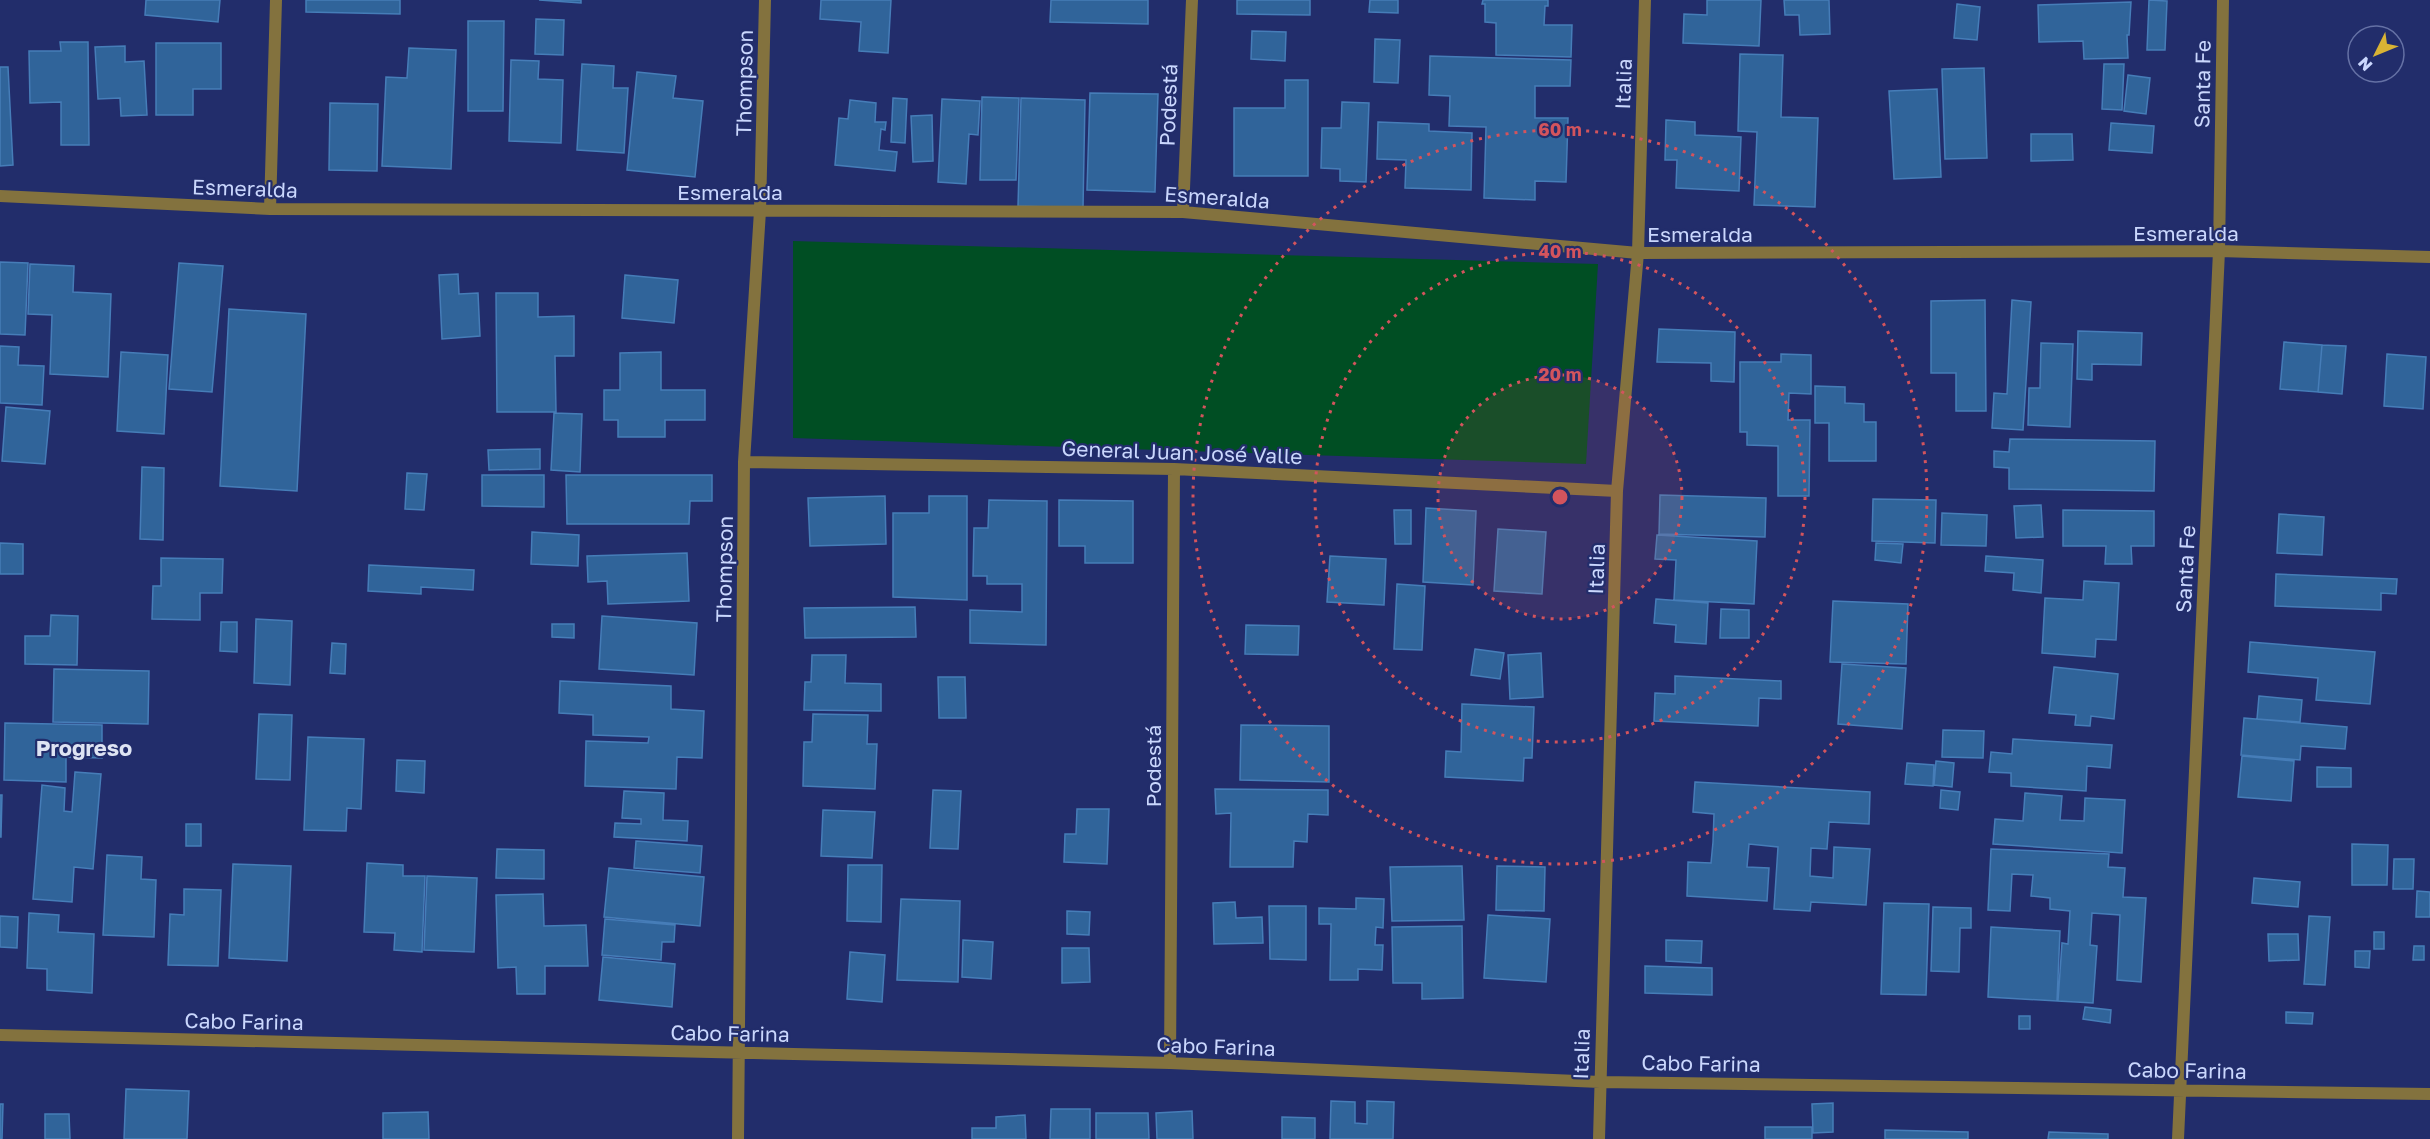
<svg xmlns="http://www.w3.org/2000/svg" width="2430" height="1139" font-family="'Golos Text',sans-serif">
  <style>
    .green { fill: #004e23 }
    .building { fill: #30649a; stroke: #467db8; stroke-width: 1.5 }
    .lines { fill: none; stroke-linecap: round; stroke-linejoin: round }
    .street { stroke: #83723e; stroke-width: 12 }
    .ring { fill: none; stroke: #d3545d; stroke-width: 3; stroke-dasharray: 3 6 }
    .labels { text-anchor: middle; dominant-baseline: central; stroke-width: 4.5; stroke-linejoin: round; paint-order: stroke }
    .street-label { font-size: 21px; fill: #cad7fd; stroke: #222d6b }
    .neighbourhood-label { font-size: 22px; font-weight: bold; fill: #dee4f3; stroke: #222d6b }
    .centre { fill: #d3545d; stroke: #222d6b; stroke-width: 3 }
    .ring-label { font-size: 18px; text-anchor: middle; font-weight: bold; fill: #d3545d; stroke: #222d6b; stroke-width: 4.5; stroke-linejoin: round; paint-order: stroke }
  </style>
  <rect width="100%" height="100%" fill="#222d6b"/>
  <!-- green -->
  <path class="green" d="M793 241 1598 264 1586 464 793 438Z"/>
  <!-- building -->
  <path class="building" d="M146 0H220L218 22 145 15Z
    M306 0H400V14L306 12Z
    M539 0H581V3Z
    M821 0H891L888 53 859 51 861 22 820 19Z
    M1051 0H1148V24L1050 22Z
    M1237 0H1310V15L1237 14Z
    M1370 0H1398V13L1369 12Z
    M1483 0H1548V6H1545L1544 25H1572L1571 57 1496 55V23L1485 22V4H1482Z
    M1707 0H1761L1759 46 1683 43 1684 14 1707 15Z
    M1784 0H1829L1830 34 1800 35 1799 15H1785Z
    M2149 0 2167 1 2165 50H2147Z
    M2131 2 2129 35H2127L2128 58 2084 59 2083 41 2039 42 2038 5Z
    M1957 4 1980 7 1977 40 1954 38Z
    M536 19 564 20 563 55 535 54Z
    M468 21H504L503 111H468Z
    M1252 31 1286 32 1285 61 1251 59Z
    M1375 39 1400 40 1398 83 1374 82Z
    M60 42H88L89 145H61V102L30 103 29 51H61Z
    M156 43H221V89H193V115H156Z
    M125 46V62L144 61 147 115 121 116 120 98 98 99 95 47Z
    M409 48 456 50 451 169 382 166 386 77 407 78Z
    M1740 54 1783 55 1781 117 1818 118 1815 207 1754 205 1757 132 1738 131Z
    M1430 56 1571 60 1570 86H1535V118H1568L1566 182 1535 181V200L1484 198 1486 127 1449 126 1450 96 1429 95Z
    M511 60 539 61 538 79 563 80 561 143 509 141Z
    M582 64 614 66 613 88H628L624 153 577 150Z
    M2104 64H2124L2122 110 2102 109Z
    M0 67H8L13 165 0 166Z
    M1984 68 1987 158 1945 159 1942 69Z
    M637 72 676 76 673 98 703 101 695 177 627 170Z
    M2128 75 2150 78 2146 114 2124 111Z
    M1285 80H1308V176H1234V108H1285Z
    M1937 89 1941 177 1894 179 1889 91Z
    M1090 93 1158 94 1155 192 1087 190Z
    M982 97 1019 98 1016 180H980Z
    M893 98 907 99 905 143 891 142Z
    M1021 98 1085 100 1083 208 1018 206Z
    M942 99 980 101 978 135 969 134 966 184 938 182Z
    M850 100 876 103 875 122H886L885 130 881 129 879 150 897 152 895 171 835 165 839 118 848 119Z
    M1342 102 1369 103 1366 182 1340 181V169L1321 168 1322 128H1341Z
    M330 103 378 104 377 171 329 170Z
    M932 115 933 161 913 162 911 116Z
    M1666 120 1695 122V135L1741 137 1739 191 1676 188 1677 160H1665Z
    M1378 122 1429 124V131L1472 133 1471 190 1405 188 1406 160 1377 159Z
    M2111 123 2154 126 2152 153 2109 150Z
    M2031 134H2072L2073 160 2031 161Z
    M0 262 28 263 25 335 0 334Z
    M179 263 223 266 212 392 169 389Z
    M30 264 74 266 73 292 111 294 108 377 50 374 52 315 28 314Z
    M458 274 459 294 478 293 480 336 442 339 439 275Z
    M625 275 678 280 674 323 622 318Z
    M496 293H538V317L574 316V356H555L556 412H497Z
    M1985 300 1986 411H1956V373H1931V301Z
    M2012 300 2031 302 2023 430 1992 428 1994 393 2007 394Z
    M229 309 306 314 297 491 220 486Z
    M1659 329 1735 332 1734 382 1711 381V363L1657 362Z
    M2078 331 2142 333 2141 365 2092 364V380L2077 379Z
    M2284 342 2322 345 2318 392 2280 389Z
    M2041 343 2073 344 2070 427 2028 425 2029 388H2040Z
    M2322 345 2346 346 2342 394 2318 392Z
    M0 346 19 347 18 365 44 366 42 405 0 403Z
    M121 352 168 355 164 434 117 431Z
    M661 352V390H705V420H665V437H618V420H604V390H620V353Z
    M1781 354 1811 355V394L1789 393 1788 420H1810L1809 496H1778V446L1747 445V432H1740V362H1781Z
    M2387 354 2426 357 2423 409 2384 406Z
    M1815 386 1845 387V403L1864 404V422H1876V461H1829V423H1815Z
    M6 407 50 411 45 464 2 461Z
    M554 413 582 414 580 472 551 470Z
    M2010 439 2155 441 2154 491 2009 489V468L1994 467V451L2009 452Z
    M540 449V469L489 470 488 450Z
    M142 467 164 468 163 540 140 539Z
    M407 473 427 474 424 510 405 509Z
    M482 475H544V507L482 506Z
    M566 475H712V501H690L689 524H567Z
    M1660 495 1766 498 1765 537 1659 534Z
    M885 496 886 544 810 546 808 498Z
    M929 496H967V600L893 597V513H929Z
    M1873 499 1936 500 1935 543 1872 541Z
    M989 500 1047 501 1046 645 970 643V610L1022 612V584H987V576H973L974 528H988Z
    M1059 500 1133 501V563H1085V546H1059Z
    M2041 505 2043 537 2016 538 2014 506Z
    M1426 508 1476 511 1473 585 1423 582Z
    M1394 510H1411V544H1395Z
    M2063 510 2154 511V546H2131L2132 564H2105L2106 546H2063Z
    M1942 513 1987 515 1986 546 1941 545Z
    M2279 514 2324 517 2322 555 2277 553Z
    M1498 529 1546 532 1542 594 1494 591Z
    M532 532 579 535 578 566 531 564Z
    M1657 535 1757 541 1754 604 1674 600 1676 560 1655 559Z
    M0 543 23 544V574H0Z
    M1876 543 1903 544 1901 563 1875 560Z
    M687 553 689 601 608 604 607 581 588 582 587 556Z
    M1330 556 1386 559 1384 605 1327 602Z
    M1986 556 2043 560 2041 593 2013 590 2014 573 1985 571Z
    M161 558 223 559 222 593H200V620L152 619 153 586H161Z
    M369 565 474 570 473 590 421 587V594L368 591Z
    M2276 574 2397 579 2396 594 2381 593V610L2275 606Z
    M2084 581 2119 583 2116 640 2096 639 2095 657 2042 653 2045 598 2083 600Z
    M1397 584 1425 586 1422 650 1394 649Z
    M1656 599 1708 603 1706 644 1675 642 1676 625 1654 623Z
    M1833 601 1908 604 1906 664 1830 662Z
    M915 607 916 637 805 638 804 608Z
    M1721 609 1749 610V638H1720Z
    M51 615 78 616 77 665 25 664V636H50Z
    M602 616 697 623 694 675 599 669Z
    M256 619 292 621 290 685 254 683Z
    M221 622H237V652L220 651Z
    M552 624H574V638L552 637Z
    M1246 625 1299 626 1298 655 1245 654Z
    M2250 642 2375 652 2370 704 2316 700 2318 678 2248 672Z
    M332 643 346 644 345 674 330 673Z
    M1475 649 1504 653 1500 679 1471 675Z
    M1541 653 1543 697 1510 699 1508 655Z
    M812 655H846L845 683 881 684V711L804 710 805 682H811Z
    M1842 664 1906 668 1902 729 1838 724Z
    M2054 667 2118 674 2114 719 2091 716 2090 726 2075 725 2076 715 2049 713Z
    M54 669 149 671 148 724 53 722Z
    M1675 676 1781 681V699L1759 698 1758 726 1654 721 1655 693 1675 694Z
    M938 677H965L966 718H939Z
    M560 681 671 686V709L704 711 702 758 677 757 676 789 585 786 586 741 648 743 649 737 593 735V715L559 713Z
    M2259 696 2302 700 2300 722 2257 719Z
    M1462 704 1534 707 1532 758H1524L1523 781 1445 777 1446 751 1461 752Z
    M259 714 292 715 290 780 256 779Z
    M813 714 868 715 867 744H877L875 789 803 786 804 742H812Z
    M2244 718 2347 727 2345 749 2301 746 2300 760 2241 755Z
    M5 723 102 725V758L66 757V782L4 780Z
    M1241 725 1329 726V782L1240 780Z
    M1943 730 1984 731 1983 758 1942 757Z
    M308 737 364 739 361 809 347 808 346 831 304 830Z
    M2013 739 2112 745 2110 768 2087 766 2086 791 2011 786V773L1989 772 1991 752 2012 754Z
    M2242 756 2294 761 2291 801 2238 797Z
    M397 760 425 761 424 793 396 791Z
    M1936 761 1954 763 1952 787 1934 785Z
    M1907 763 1934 765 1933 786 1905 784Z
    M2317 767 2351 768V787H2317Z
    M75 772 101 774 93 869 74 867 72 902 33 899 42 785 65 788 64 811 72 812Z
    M1695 782 1870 792 1869 824 1829 822 1827 849 1811 848 1810 876 1833 878 1834 847 1870 849 1866 905 1811 902 1810 911 1774 909 1778 847 1749 844 1747 867 1769 868 1767 901 1687 896 1688 862 1711 863 1713 842 1714 814 1693 812Z
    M1215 789 1328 790V815L1308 814 1307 842 1294 841 1293 867H1230L1231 813 1216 814Z
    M933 790 961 791 958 849 930 848Z
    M1941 790 1960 792 1958 810 1940 808Z
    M624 791 664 793 663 820 688 821 687 841 614 837 615 823 641 824V819L622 818Z
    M2025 793 2062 796 2060 820 2084 821 2085 798 2125 800 2122 853 1993 844 1995 819 2023 821Z
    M0 795H2L1 837H0Z
    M1077 809H1109L1107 864 1064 862 1065 834H1076Z
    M823 810 875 812 872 858 821 856Z
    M186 824H201V846H186Z
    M636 841 702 846 700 873 634 868Z
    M2352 844 2388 845 2387 885H2352Z
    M497 849 544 850V879L496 878Z
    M1991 849 2109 854 2108 867 2125 868 2123 897 2146 898 2141 982 2117 980 2120 915 2092 913 2090 945 2097 946 2093 1003 2058 1001 2062 943 2068 944 2070 911 2050 909V898L2031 896 2033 875 2012 874 2010 911 1988 910Z
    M107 855 142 857 141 879 156 880 154 937 103 935Z
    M2394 859H2414L2413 889H2393Z
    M367 863 403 865V876H425L422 952 394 950 395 933 364 932Z
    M233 864 291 866 287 961 229 958Z
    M848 865H882L881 922 847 921Z
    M1462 866 1464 920 1392 921 1390 867Z
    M1497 866 1545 867 1544 911 1496 910Z
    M609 868 704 877 700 926 604 917Z
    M427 876 477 878 474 952 424 950Z
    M2254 878 2300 882 2298 907 2252 903Z
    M184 889 221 890 218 966 168 965 170 914 184 915Z
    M2417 891 2430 892V917H2416Z
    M543 894 544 926 586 925 588 966H545V994H517L516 967 498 968 496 895Z
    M1356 898 1384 899 1383 928 1376 927 1375 945H1383L1382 970 1358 969V980H1330L1331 924H1319V908L1356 909Z
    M901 899 960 901 958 982 897 980Z
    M1235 902 1236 918 1262 917 1263 943 1214 944 1213 903Z
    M1884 903 1929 904 1926 995 1881 994Z
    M1269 906H1306V960L1270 959Z
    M1933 907 1971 908V928H1960L1959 972 1931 971Z
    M1067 911 1090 912 1089 935 1067 934Z
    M29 913 59 915 58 932 94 934 92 993 47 990V969L27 968Z
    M1488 915 1550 919 1546 982 1484 978Z
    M0 916 18 917 17 948 0 947Z
    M2309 916 2330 917 2325 985 2304 984Z
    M605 919 675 925 674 942H662L661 960 602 955Z
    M1462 926 1463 998 1422 999V983H1393L1392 927Z
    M1991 927 2060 931 2057 1001 1988 997Z
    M2374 932H2384V949H2374Z
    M2268 934H2298L2299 960 2269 961Z
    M963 940 993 942 991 979 962 977Z
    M1666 940 1702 941 1701 963 1666 961Z
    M2414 946H2424V960H2413Z
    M1062 948H1089L1090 982 1062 983Z
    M2355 951H2370L2369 968 2355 967Z
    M850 952 885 955 882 1002 847 999Z
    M603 957 675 964 672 1007 599 1000Z
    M1645 966 1712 968V995L1645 993Z
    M2085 1007 2111 1010 2110 1023 2083 1019Z
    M2286 1012 2313 1013 2312 1024 2286 1023Z
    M2019 1016H2030V1029H2019Z
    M126 1089 189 1091 187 1139H124Z
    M1331 1101 1355 1102V1123L1367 1124V1101L1394 1102 1393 1139H1330Z
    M1833 1103V1132L1813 1133 1812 1104Z
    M0 1104H3L2 1139H0Z
    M1051 1109H1090V1139H1050Z
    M1192 1111 1193 1139H1157L1156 1113Z
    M428 1112 429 1139H383V1113Z
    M1096 1113H1148L1149 1139H1096Z
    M45 1114H69L70 1139H45Z
    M1025 1115 1026 1139H972V1128H996V1117Z
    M1282 1117 1315 1118V1139H1282Z
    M1765 1127H1812V1139H1765Z
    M1885 1130 1968 1132V1139H1885Z
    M2049 1132 2108 1134V1139H2048Z"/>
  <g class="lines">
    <!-- street -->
    <path class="street" d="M0 196 270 209 1183 212 1638 253 2219 251 2430 257
      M270 209 276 0
      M1183 212 1192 0
      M744 462 1174 469 1617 491
      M0 1035 1170 1063 1600 1082 2430 1094
      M1170 1063 1174 469
      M738 1139 744 462 760 211 765 0
      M1599 1139 1617 491 1638 253 1645 0
      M2178 1139 2219 251 2223 0"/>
  </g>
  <!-- distance rings -->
  <circle cx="1560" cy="497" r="122" fill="#d3545d" fill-opacity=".12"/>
  <g class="ring">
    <circle cx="1560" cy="497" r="122"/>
    <circle cx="1560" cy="497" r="245"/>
    <circle cx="1560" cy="497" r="367"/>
  </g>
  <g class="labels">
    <!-- street labels -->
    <g class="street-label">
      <text transform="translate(744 83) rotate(-89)">Thompson</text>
      <text transform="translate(1623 84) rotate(-88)">Italia</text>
      <text transform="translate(2202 84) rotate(-89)">Santa Fe</text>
      <text transform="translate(1168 105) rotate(-88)">Podestá</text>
      <text transform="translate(245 188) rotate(2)">Esmeralda</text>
      <text x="730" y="192">Esmeralda</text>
      <text transform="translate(1217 197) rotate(4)">Esmeralda</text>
      <text x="2186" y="233">Esmeralda</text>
      <text x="1700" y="234">Esmeralda</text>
      <text transform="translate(1182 452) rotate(2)">General Juan José Valle</text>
      <text transform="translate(724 569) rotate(-89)">Thompson</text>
      <text transform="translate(1596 569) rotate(-88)">Italia</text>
      <text transform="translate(2185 569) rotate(-87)">Santa Fe</text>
      <text transform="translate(1153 766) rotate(-90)">Podestá</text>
      <text transform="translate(244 1021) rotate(1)">Cabo Farina</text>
      <text transform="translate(730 1033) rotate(1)">Cabo Farina</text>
      <text transform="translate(1216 1046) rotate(2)">Cabo Farina</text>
      <text transform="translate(1581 1054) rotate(-88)">Italia</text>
      <text transform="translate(1701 1063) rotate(1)">Cabo Farina</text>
      <text transform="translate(2187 1070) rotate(1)">Cabo Farina</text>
    </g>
    <!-- neighbourhood labels -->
    <g class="neighbourhood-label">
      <text x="84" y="747">Progreso</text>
    </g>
  </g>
  <circle cx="1560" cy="497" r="9" class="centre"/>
  <g class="ring-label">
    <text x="1560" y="136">60 m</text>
    <text x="1560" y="258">40 m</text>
    <text x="1560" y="381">20 m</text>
  </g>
  <!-- north arrow -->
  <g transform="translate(2376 54) rotate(227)"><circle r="28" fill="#222d6b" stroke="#6571a5" stroke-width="1.5"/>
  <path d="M0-4.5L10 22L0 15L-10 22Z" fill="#d9b334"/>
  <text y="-9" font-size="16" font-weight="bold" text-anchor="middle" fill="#cad7fd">N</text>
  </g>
</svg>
